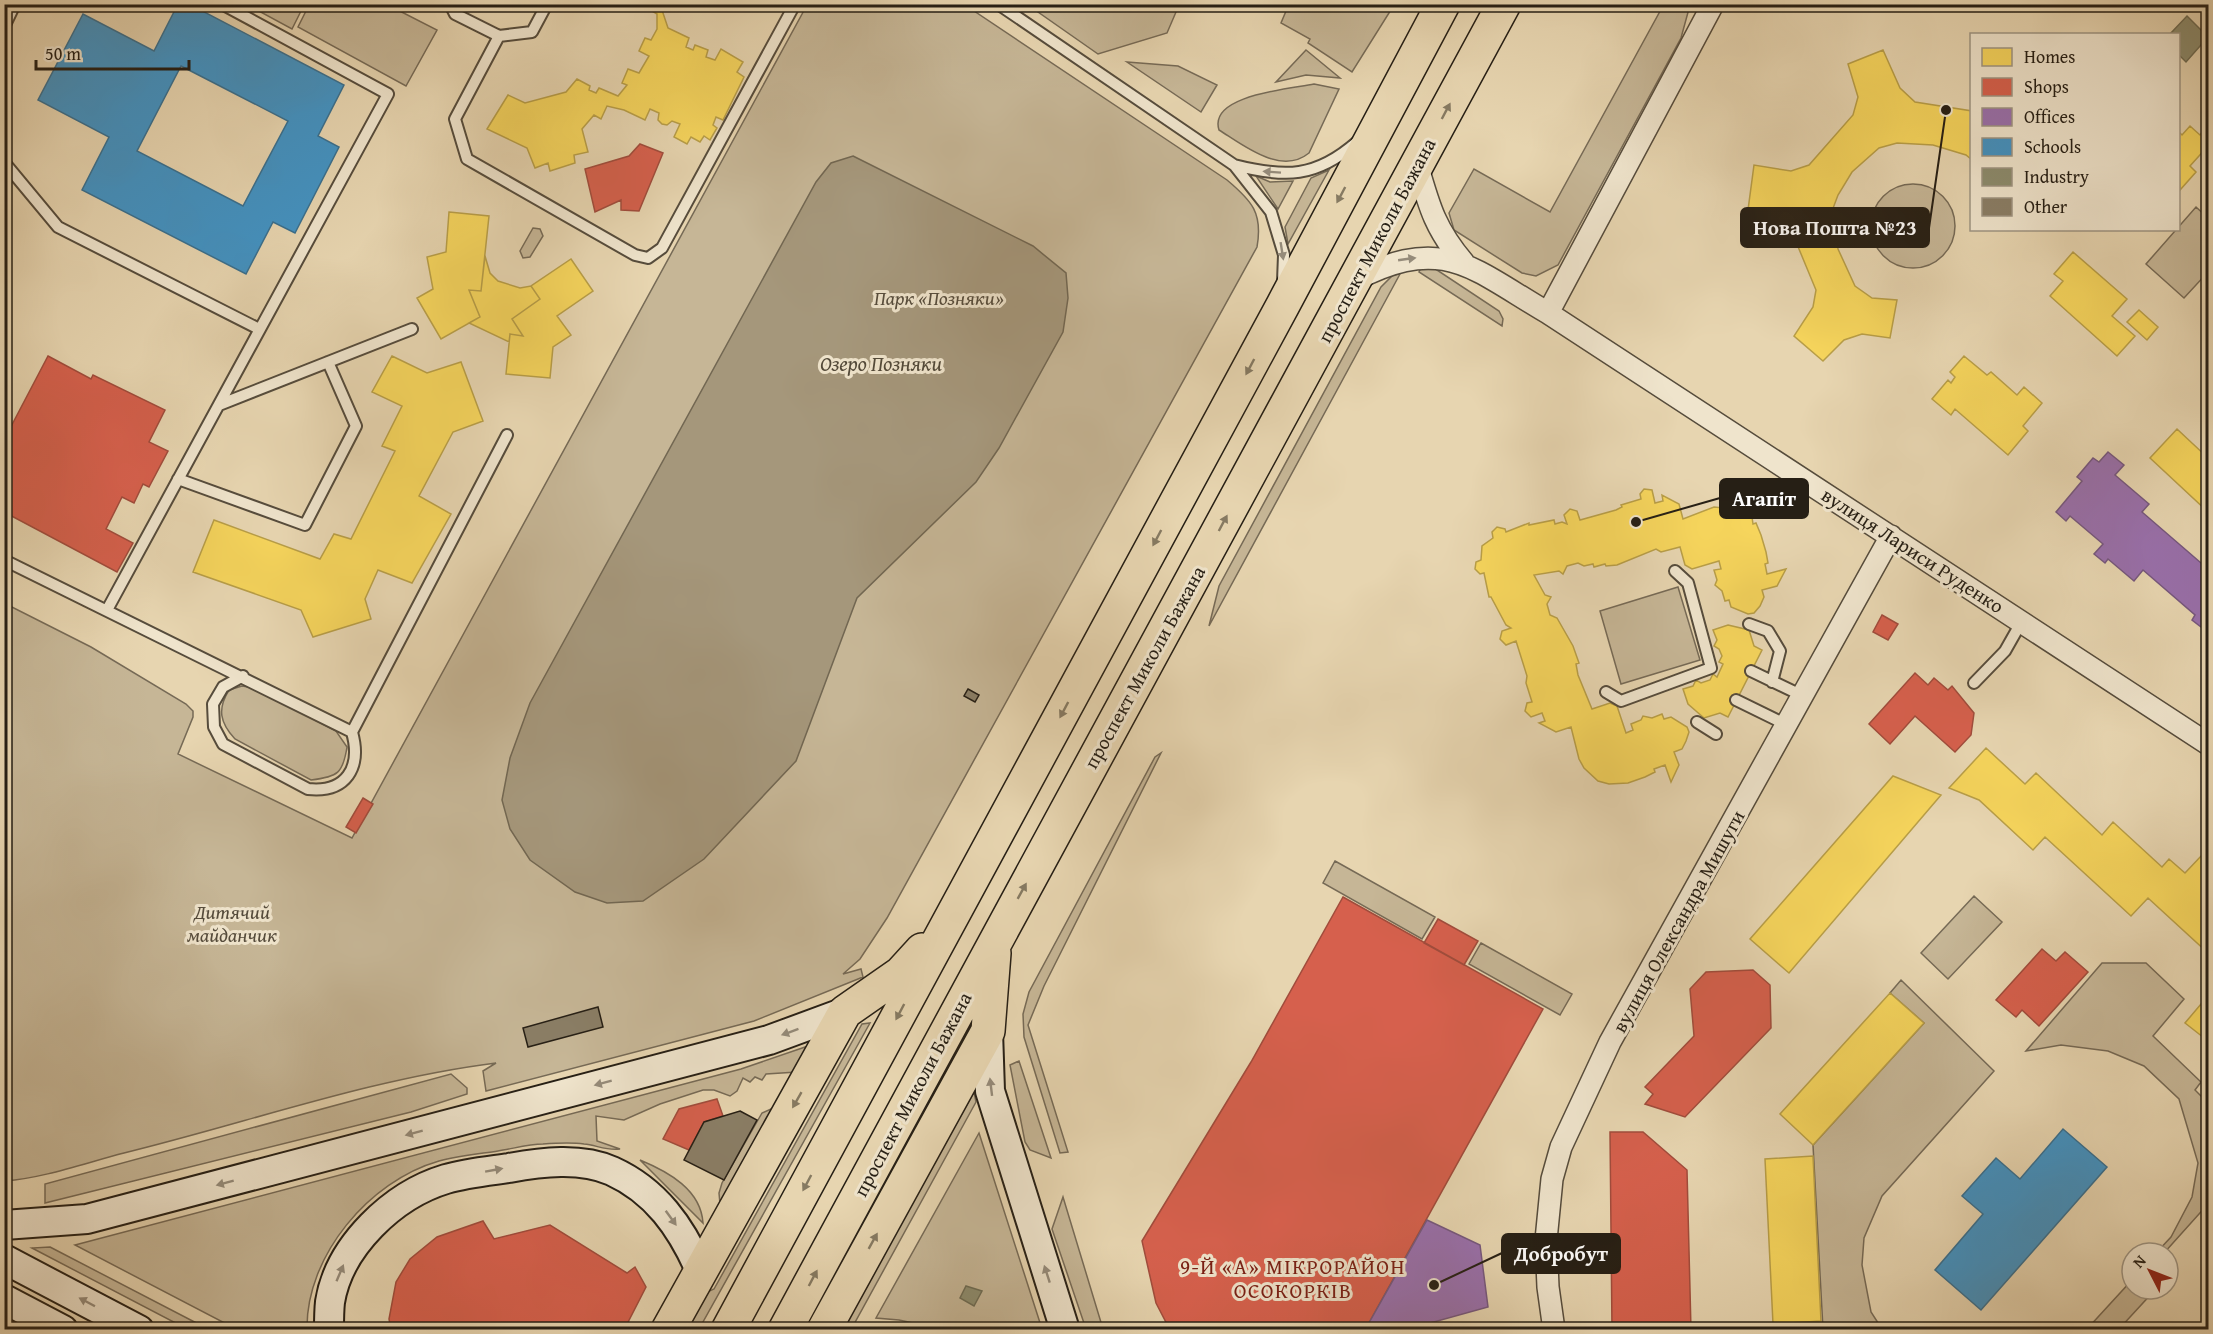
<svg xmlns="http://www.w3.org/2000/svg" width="2213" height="1334" font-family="'Gentium Book Plus',serif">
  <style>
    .green { fill: #c6b696; stroke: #766a56; stroke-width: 1.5 }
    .water { fill: #a5977b; stroke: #726752; stroke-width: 1.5 }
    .homes { fill: #f6d55c; stroke: #b89e47; stroke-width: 1.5 }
    .shops { fill: #d6604d; stroke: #a14c3c; stroke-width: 1.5 }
    .offices { fill: #9970ab; stroke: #76587e; stroke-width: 1.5 }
    .schools { fill: #4393c3; stroke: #3a708f; stroke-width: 1.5; fill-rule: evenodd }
    .industry { fill: #8c8c6e; stroke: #6d6b53; stroke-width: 1.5 }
    .building { fill: #8a7e66; stroke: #261f15; stroke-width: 1.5 }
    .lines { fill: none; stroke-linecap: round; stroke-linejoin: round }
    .lane-casing { stroke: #564c3c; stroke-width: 14 }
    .street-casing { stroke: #564c3c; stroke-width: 24 }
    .secondary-casing { stroke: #261f15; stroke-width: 32 }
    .highway-casing { stroke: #261f15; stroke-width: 36 }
    .lane { stroke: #efe4cc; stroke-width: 10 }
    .street { stroke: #efe4cc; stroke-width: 21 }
    .secondary { stroke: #efe4cc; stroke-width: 28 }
    .highway { stroke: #e7d5b0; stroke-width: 33 }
    .oneway { fill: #867a62 }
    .oneway2 { fill: #958b7a }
    .labels { text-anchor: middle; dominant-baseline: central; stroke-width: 6; stroke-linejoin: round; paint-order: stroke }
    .street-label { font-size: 20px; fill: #261f15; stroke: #efe4cc }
    .park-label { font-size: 20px; font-style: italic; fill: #564c3c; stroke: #efe4cc }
    .water-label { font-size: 21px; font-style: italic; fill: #524939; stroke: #efe4cc }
    .neighbourhood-label { font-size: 21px; letter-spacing: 1.5px; fill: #7a1f14; stroke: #efe4cc }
    .leader { fill: none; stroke: #261f15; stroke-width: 2 }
    .callout-dot { fill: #261f15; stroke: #efe4cc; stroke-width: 2 }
    .callout { fill: #261f15; stroke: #261f15; stroke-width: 2 }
    .callout-label { font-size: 21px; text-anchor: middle; font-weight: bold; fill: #fff }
  </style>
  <rect width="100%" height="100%" fill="#e7d5b0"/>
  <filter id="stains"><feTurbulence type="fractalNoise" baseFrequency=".00333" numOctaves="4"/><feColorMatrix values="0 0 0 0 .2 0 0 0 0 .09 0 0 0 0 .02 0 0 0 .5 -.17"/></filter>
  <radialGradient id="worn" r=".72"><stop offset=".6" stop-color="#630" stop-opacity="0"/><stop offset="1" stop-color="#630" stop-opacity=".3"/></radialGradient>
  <!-- green -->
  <path class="green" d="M386 4 437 30 406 86 298 27 309 5Z
    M1289 4H1394V5L1352 72 1308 43 1310 39 1281 23Z
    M1664 4 1690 5 1681 38 1558 265 1536 276 1522 273 1454 230 1449 213 1474 169 1550 212Z
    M248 5H304L292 29Z
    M807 5H965L1227 180C1252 201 1263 213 1257 247L887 918 860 959 843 974 861 969 863 977 754 1021 486 1091 483 1071 496 1063C369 1079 247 1123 124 1153 85 1163 44 1178 5 1181L4 603 91 647 186 704 193 711V717L178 754 352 838Z
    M1028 5H1179L1167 33 1098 54Z
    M1306 50 1340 78 1306 75 1276 82Z
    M1127 62 1178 66 1217 85 1201 112Z
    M1314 84 1339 89 1309 153C1281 176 1243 145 1219 130 1208 95 1290 89 1314 84Z
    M1329 170 1288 244 1285 227 1311 178Z
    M1256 176 1270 182 1293 181 1278 209Z
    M1871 226a42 42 0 1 1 84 0a42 42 0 1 1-84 0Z
    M2196 207 2208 218V272L2184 298 2146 264Z
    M533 228 540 229 543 236 530 257 523 258 520 251Z
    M1423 264 1431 266 1499 311 1503 319 1502 326 1419 272Z
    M1400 274 1209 626 1219 586 1381 287 1393 275Z
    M1678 587 1700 660 1621 684 1600 611Z
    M242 686 255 688 336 731 347 747C343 773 338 777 311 780L235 739C220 723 217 709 229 690Z
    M1161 753 1044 986 1028 1025 1068 1152 1060 1153 1024 1037 1023 1014 1029 992 1155 757Z
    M1335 861 1435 917 1422 939 1323 883Z
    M1974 896 2002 922 1948 979 1921 953Z
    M1481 943 1572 994 1560 1015 1469 964Z
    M2102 963H2146L2184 999 2153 1036 2201 1082 2195 1090 2208 1103V1204L2164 1253H2156L2171 1237 2192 1197 2198 1163 2179 1099 2144 1066 2108 1051 2061 1045 2026 1051Z
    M1901 980 1994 1071 1882 1196 1864 1238 1862 1265 1871 1312 1882 1329H1823L1813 1145 1924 1023 1890 993Z
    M870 1023 699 1329 683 1330 703 1294 714 1289 862 1024Z
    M814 1044 797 1072 766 1074 762 1080 755 1077 750 1082 743 1078 737 1091 730 1096 714 1090H703L660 1104 624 1120 596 1116 597 1141 620 1149C607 1151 596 1145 584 1144 571 1142 556 1143 543 1144 528 1144 512 1149 498 1151 478 1154 458 1156 439 1161 369 1181 306 1256 307 1329H236L75 1245 741 1069Z
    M1019 1061 1051 1158 1030 1150 1025 1142 1010 1065Z
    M451 1074 467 1088V1094L411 1112 45 1203V1184Z
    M974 1092 976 1102 853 1326H843Z
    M780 1105 720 1204 719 1193 722 1183 762 1113Z
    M979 1133 1042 1329H941L899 1320 876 1318Z
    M640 1160C669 1172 701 1190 703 1223Z
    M1063 1197 1103 1329H1086L1052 1229Z
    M50 1247 208 1329H187L32 1248Z
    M2132 1280V1289H2149L2153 1292 2119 1329H2087Z"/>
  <!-- water -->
  <path class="water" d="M853 156 1033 246 1066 273 1068 298 1063 332 999 448 976 482 857 598 796 761 704 859 643 901 607 903 575 892 530 860 510 829 502 800 510 758 530 703 816 182 831 163Z"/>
  <!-- homes -->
  <path class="homes" d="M660 4 668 28 689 38 686 47 693 50 695 45 708 50 706 57 715 60 721 49 743 62 737 72 744 77 723 120 716 117 713 125 717 128 710 140 704 136 700 142 691 137 687 144 674 137 680 124 672 121 667 125 662 124 658 120 659 113 650 109 645 120 624 110 607 106 601 119 594 115 582 129 588 152 574 155 575 163 550 171 548 163 535 168 527 148 487 129 508 95 525 103 566 92 577 79 590 86 589 90 596 93 599 88 618 96 627 85 622 83 628 69 639 73 649 56 639 51 645 38 651 40 657 29V14L643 5Z
    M1883 50 1900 88 1915 102 1972 111V160L1966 155 1933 145 1897 143 1879 148 1852 172 1838 195 1832 211 1838 249 1855 286 1872 298 1897 300 1890 338 1862 334 1844 340 1823 361 1794 336 1813 307 1816 290 1789 225 1775 216 1748 210 1754 165 1791 171 1809 165 1853 115 1858 97 1848 64Z
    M2208 125V146L2190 166 2196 172 2180 190 2178 131 2182 135 2190 126 2200 135Z
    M449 212 489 216 481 291 469 290 480 317 441 339 417 298 433 289 427 257 446 252Z
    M2073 252 2127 299 2112 316 2135 336 2117 356 2050 296 2063 281 2054 274Z
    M485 256 490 273 498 281 520 288 531 286 540 299 512 319 523 336 510 334 509 342 469 323 480 317 469 290 481 291Z
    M571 259 593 291 557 316 571 335 553 347 550 378 506 374 510 334 523 336 512 319 540 299 531 286Z
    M2139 310 2158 327 2147 340 2127 322Z
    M392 356 427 373 461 362 483 421 453 432 419 496 451 514 412 583 378 570 365 599 371 619 313 637 301 610 193 572 214 520 320 559 334 534 351 539 395 451 382 446 402 406 372 392Z
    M1964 356 1987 375 1991 372 2017 395 2024 387 2042 403 2023 426 2028 431 2008 455 1955 409 1951 415 1932 399 1948 380 1951 383 1955 377 1950 372Z
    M2177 429 2208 458V512L2150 458Z
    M1644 489 1652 490 1655 503 1663 501 1662 495 1679 504 1683 519 1714 507 1743 510 1752 517 1753 524 1756 523 1761 535 1766 552 1768 563 1765 564 1767 574 1786 569 1777 586 1762 590 1764 597 1760 606 1754 613 1748 614 1731 607 1729 600 1725 601 1722 591 1715 585 1717 580 1714 570 1721 569 1719 561 1692 569 1685 565 1680 547 1661 552 1656 549 1617 565 1606 566 1605 564 1594 567 1593 564 1584 566 1578 563 1567 566 1563 574 1559 571 1534 575 1545 595 1551 597 1547 604 1550 615 1557 618 1573 646 1579 663 1576 664 1578 675 1592 709 1610 703 1617 706 1626 733 1633 730 1631 724 1641 720 1643 716 1652 718 1662 714 1664 719 1671 717 1687 727 1689 732 1686 741 1682 749 1674 752 1679 765 1671 782 1665 765 1654 769 1655 772 1645 777 1628 783 1609 784 1598 781 1584 768 1579 759 1571 727 1556 732 1539 723 1545 721 1542 713 1531 717 1525 711 1527 703 1532 702 1526 683 1527 676 1516 641 1506 645 1500 639 1502 631 1511 628 1506 625 1491 597H1489L1484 573 1480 574 1475 569 1476 562 1481 560 1482 546 1493 538 1492 532 1497 527 1505 529 1506 532 1529 523V525L1554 520 1555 524 1562 522 1567 524 1564 515 1570 509 1577 511 1580 520 1616 510 1622 507 1621 505 1641 499 1640 494Z
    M1728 625 1749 630 1754 646 1762 650 1728 717 1720 713 1704 718 1688 704 1683 689 1693 686 1696 680 1701 683 1710 680 1713 674 1717 677 1723 664 1719 662 1722 656 1719 649 1714 646 1717 640 1713 630Z
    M1986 748 2025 784 2036 773 2102 835 2113 822 2162 867 2169 859 2185 873 2203 854 2208 858V953L2148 898 2131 916 2045 837 2033 850 1979 800 1949 788Z
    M1893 776 1941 795 1789 973 1750 939Z
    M1890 993 1924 1023 1813 1145 1780 1114Z
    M2201 1004 2208 1010V1041L2185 1023Z
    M1813 1156 1821 1321 1773 1324 1765 1159Z"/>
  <!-- shops -->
  <path class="shops" d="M640 144 663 153 639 211 621 210V200L595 212 585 169 629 156Z
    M48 356 91 379 93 375 165 410 149 442 168 451 149 487 143 484 134 503 122 497 106 529 133 543 117 572 4 512V440Z
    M1882 615 1898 624 1888 640 1873 632Z
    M2208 659V673L2202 667Z
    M1915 673 1928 685 1934 678 1948 690 1952 686 1974 713 1971 735 1955 752 1915 716 1890 744 1869 724Z
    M363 798 373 804 356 833 346 827Z
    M1343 897 1543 1009 1365 1330H1170L1156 1303 1142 1241 1251 1062Z
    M1438 919 1478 941 1464 965 1424 943Z
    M2042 949 2056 961 2065 952 2088 972 2039 1026 2022 1010 2016 1017 1996 1000Z
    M1753 970 1770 985 1771 1028 1685 1117 1645 1104 1653 1094 1645 1087 1694 1036 1690 989 1706 972Z
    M717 1099 723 1116 704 1122 689 1150 663 1139 679 1109Z
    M1610 1132H1643L1687 1170 1691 1330H1612Z
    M483 1221 494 1239 550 1225 627 1273 635 1267 646 1287 624 1330H391L389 1319 396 1282 410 1259 437 1237Z"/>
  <!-- offices -->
  <path class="offices" d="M2108 452 2124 465 2115 475 2149 504 2142 512 2208 569V618L2201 627 2192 620 2195 615 2143 570 2134 581 2108 559 2105 563 2094 554 2103 544 2070 516 2066 521 2056 512 2082 481 2077 477 2093 458 2099 462Z
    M1427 1220 1480 1245 1488 1307 1405 1330H1365Z"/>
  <!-- schools -->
  <path class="schools" d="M178 4H189L344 85 318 136 339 147 295 233 273 222 246 274 82 190 109 137 38 100 83 14 154 51ZM181 66 288 121 243 206 137 151Z
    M2063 1129 2107 1167 1981 1310 1935 1270 1983 1214 1962 1196 1996 1158 2020 1179Z"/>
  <!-- industry -->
  <path class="industry" d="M2187 16 2208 37 2186 62 2178 54V34H2170Z
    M966 1286 982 1291 974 1306 960 1298Z"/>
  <!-- building -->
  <path class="building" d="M968 689 979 695 975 702 964 696Z
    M598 1007 603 1027 528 1047 523 1028Z
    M740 1111 757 1120 724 1180 684 1160 704 1122Z"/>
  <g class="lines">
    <!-- lane casing -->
    <g class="lane-casing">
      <path id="lane" d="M450 4 455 14 499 36
        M547 4 532 32 499 36 455 119 467 159 635 255 648 258 662 248 795 4
        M998 4 1234 165 1271 212 1284 255 1283 281
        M4 27 15 4
        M4 162 58 227 259 329
        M1234 165C1285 178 1316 178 1357 142
        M219 405 412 329
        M178 479 305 525 356 426 328 362
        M4 560 352 732
        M107 610 388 94 222 4
        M1749 624 1768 631 1780 651 1772 682
        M1751 671 1803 696
        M243 676 223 687 213 704 214 727 223 744 308 789C346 793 362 768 352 732L507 435
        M1974 683 2005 651 2022 621
        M1606 692 1621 701 1711 668 1688 583 1675 571
        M1736 700 1787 725
        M1697 722 1716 734"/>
    </g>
    <!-- street casing -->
    <g class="street-casing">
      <path id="street" d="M1417 164C1429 206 1435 229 1464 263
        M1355 280C1444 234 1471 268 1548 313L2208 744
        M1548 313 1713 4
        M1554 1330 1548 1287 1546 1240 1552 1179 1561 1147 1610 1042 1891 536"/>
    </g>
    <!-- secondary casing -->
    <g class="secondary-casing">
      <path id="secondary" d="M988 1031 990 1091 1065 1330
        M4 1225 87 1219 769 1040 845 1012
        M4 1259 139 1330
        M4 1299 63 1330
        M329 1330C329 1321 329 1311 330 1302 339 1246 393 1195 446 1179 466 1173 488 1171 509 1168 541 1162 581 1157 612 1171 656 1191 681 1227 700 1270"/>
    </g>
    <!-- highway casing -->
    <g class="highway-casing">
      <path id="highway" d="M668 1330 845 1012 901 973 922 950
        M728 1330 1283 305 1443 4
        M785 1330 1504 4
        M824 1330 988 1031 994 953"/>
    </g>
    <!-- lane -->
    <use href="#lane" class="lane"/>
    <!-- street -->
    <use href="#street" class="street"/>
    <!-- secondary -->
    <use href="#secondary" class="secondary"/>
    <!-- highway -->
    <use href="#highway" class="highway"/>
  </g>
  <!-- one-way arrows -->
  <defs><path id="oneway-solid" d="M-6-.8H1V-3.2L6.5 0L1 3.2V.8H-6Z" transform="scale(1.5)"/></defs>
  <g class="oneway">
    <use href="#oneway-solid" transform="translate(1446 111) rotate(-62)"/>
    <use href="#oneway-solid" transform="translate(1341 195) rotate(118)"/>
    <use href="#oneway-solid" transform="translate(1250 367) rotate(118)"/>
    <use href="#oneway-solid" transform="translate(1223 523) rotate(-62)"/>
    <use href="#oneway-solid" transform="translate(1157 538) rotate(118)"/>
    <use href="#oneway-solid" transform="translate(1064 710) rotate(118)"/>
    <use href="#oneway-solid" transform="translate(1022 891) rotate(-61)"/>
    <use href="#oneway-solid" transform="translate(900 1012) rotate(118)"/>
    <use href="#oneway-solid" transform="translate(797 1100) rotate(120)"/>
    <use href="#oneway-solid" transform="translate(807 1183) rotate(118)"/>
    <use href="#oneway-solid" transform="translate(873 1241) rotate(-61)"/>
    <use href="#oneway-solid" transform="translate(813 1278) rotate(-62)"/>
  </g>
  <g class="oneway2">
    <use href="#oneway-solid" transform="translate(1272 172) rotate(-176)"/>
    <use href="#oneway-solid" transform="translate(1282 251) rotate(81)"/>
    <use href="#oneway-solid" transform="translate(1407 259) rotate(-8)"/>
    <use href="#oneway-solid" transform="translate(790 1032) rotate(160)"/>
    <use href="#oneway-solid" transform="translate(603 1083) rotate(165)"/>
    <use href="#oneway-solid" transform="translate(991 1087) rotate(-97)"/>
    <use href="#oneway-solid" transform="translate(414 1133) rotate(165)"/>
    <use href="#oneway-solid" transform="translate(494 1170) rotate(-10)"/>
    <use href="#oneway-solid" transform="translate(225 1183) rotate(165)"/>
    <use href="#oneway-solid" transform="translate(671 1218) rotate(54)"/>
    <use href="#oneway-solid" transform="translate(340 1273) rotate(-67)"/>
    <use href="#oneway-solid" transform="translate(1047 1274) rotate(-108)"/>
    <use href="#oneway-solid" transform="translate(87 1302) rotate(-152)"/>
  </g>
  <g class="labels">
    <!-- street labels -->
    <g class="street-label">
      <text transform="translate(1376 240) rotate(-62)">проспект Миколи Бажана</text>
      <text transform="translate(1913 550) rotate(33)">вулиця Лариси Руденко</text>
      <text transform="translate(1144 667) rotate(-61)">проспект Миколи Бажана</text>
      <text transform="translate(1678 921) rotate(-61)">вулиця Олександра Мишуги</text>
      <text transform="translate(912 1094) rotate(-62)">проспект Миколи Бажана</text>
    </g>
    <!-- park labels -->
    <g class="park-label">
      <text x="939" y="297">Парк «Позняки»</text>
      <text x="232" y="911">Дитячий<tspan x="232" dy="23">майданчик</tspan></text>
    </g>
    <!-- water labels -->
    <g class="water-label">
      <text x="881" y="363">Озеро Позняки</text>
    </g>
    <!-- neighbourhood labels -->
    <g class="neighbourhood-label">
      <text x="1293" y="1266">9-Й «А» МІКРОРАЙОН<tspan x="1293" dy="24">ОСОКОРКІВ</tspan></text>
    </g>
  </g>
  <!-- callouts -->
  <path class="leader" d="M1946 110L1929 228M1636 522L1720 498M1434 1285L1502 1253"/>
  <g class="callout-dot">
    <circle cx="1946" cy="110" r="6"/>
    <circle cx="1636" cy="522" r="6"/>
    <circle cx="1434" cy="1285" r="6"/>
  </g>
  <g class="callout">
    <rect x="1741" y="208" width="188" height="39" rx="6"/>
    <rect x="1720" y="479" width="88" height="39" rx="6"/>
    <rect x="1502" y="1234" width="118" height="39" rx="6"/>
  </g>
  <g class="callout-label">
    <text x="1835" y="235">Нова Пошта №23</text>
    <text x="1764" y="506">Агапіт</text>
    <text x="1561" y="1261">Добробут</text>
  </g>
  <!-- margin -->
  <rect width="2213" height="1334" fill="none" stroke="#e7d5b0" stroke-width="24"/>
  <rect x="6" y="6" width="2201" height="1322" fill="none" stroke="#261f15" stroke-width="3"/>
  <rect x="12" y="12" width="2189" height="1310" fill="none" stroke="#261f15" stroke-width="1.5"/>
  <!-- legend -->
  <rect x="1970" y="33" width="210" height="198" fill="#efe4cc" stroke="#9f9583" stroke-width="1.5"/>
  <rect x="1982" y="48" width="30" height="18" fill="#f6d55c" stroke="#9f9583" stroke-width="1.5"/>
  <text x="2024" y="63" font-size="18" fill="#261f15">Homes</text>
  <rect x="1982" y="78" width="30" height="18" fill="#d6604d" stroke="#9f9583" stroke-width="1.5"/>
  <text x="2024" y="93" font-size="18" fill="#261f15">Shops</text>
  <rect x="1982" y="108" width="30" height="18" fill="#9970ab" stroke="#9f9583" stroke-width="1.5"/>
  <text x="2024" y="123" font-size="18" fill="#261f15">Offices</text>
  <rect x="1982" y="138" width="30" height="18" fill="#4393c3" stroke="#9f9583" stroke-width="1.5"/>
  <text x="2024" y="153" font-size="18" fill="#261f15">Schools</text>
  <rect x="1982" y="168" width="30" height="18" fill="#8c8c6e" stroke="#9f9583" stroke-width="1.5"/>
  <text x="2024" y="183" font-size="18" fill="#261f15">Industry</text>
  <rect x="1982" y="198" width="30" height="18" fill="#8a7e66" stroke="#9f9583" stroke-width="1.5"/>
  <text x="2024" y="213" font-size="18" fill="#261f15">Other</text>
  <!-- north arrow -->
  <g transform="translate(2150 1271) rotate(312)"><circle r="28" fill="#efe4cc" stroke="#9f9583" stroke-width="1.5"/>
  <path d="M0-4.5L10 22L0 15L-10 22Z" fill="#8f2418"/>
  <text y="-9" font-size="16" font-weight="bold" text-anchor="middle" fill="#261f15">N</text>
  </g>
  <!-- scale -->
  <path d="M36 60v9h153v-9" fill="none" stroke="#261f15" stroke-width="3"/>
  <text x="45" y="60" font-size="18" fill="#261f15" stroke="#efe4cc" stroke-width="4.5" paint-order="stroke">50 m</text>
  <rect width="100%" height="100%" filter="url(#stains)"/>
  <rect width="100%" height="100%" fill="url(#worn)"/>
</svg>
